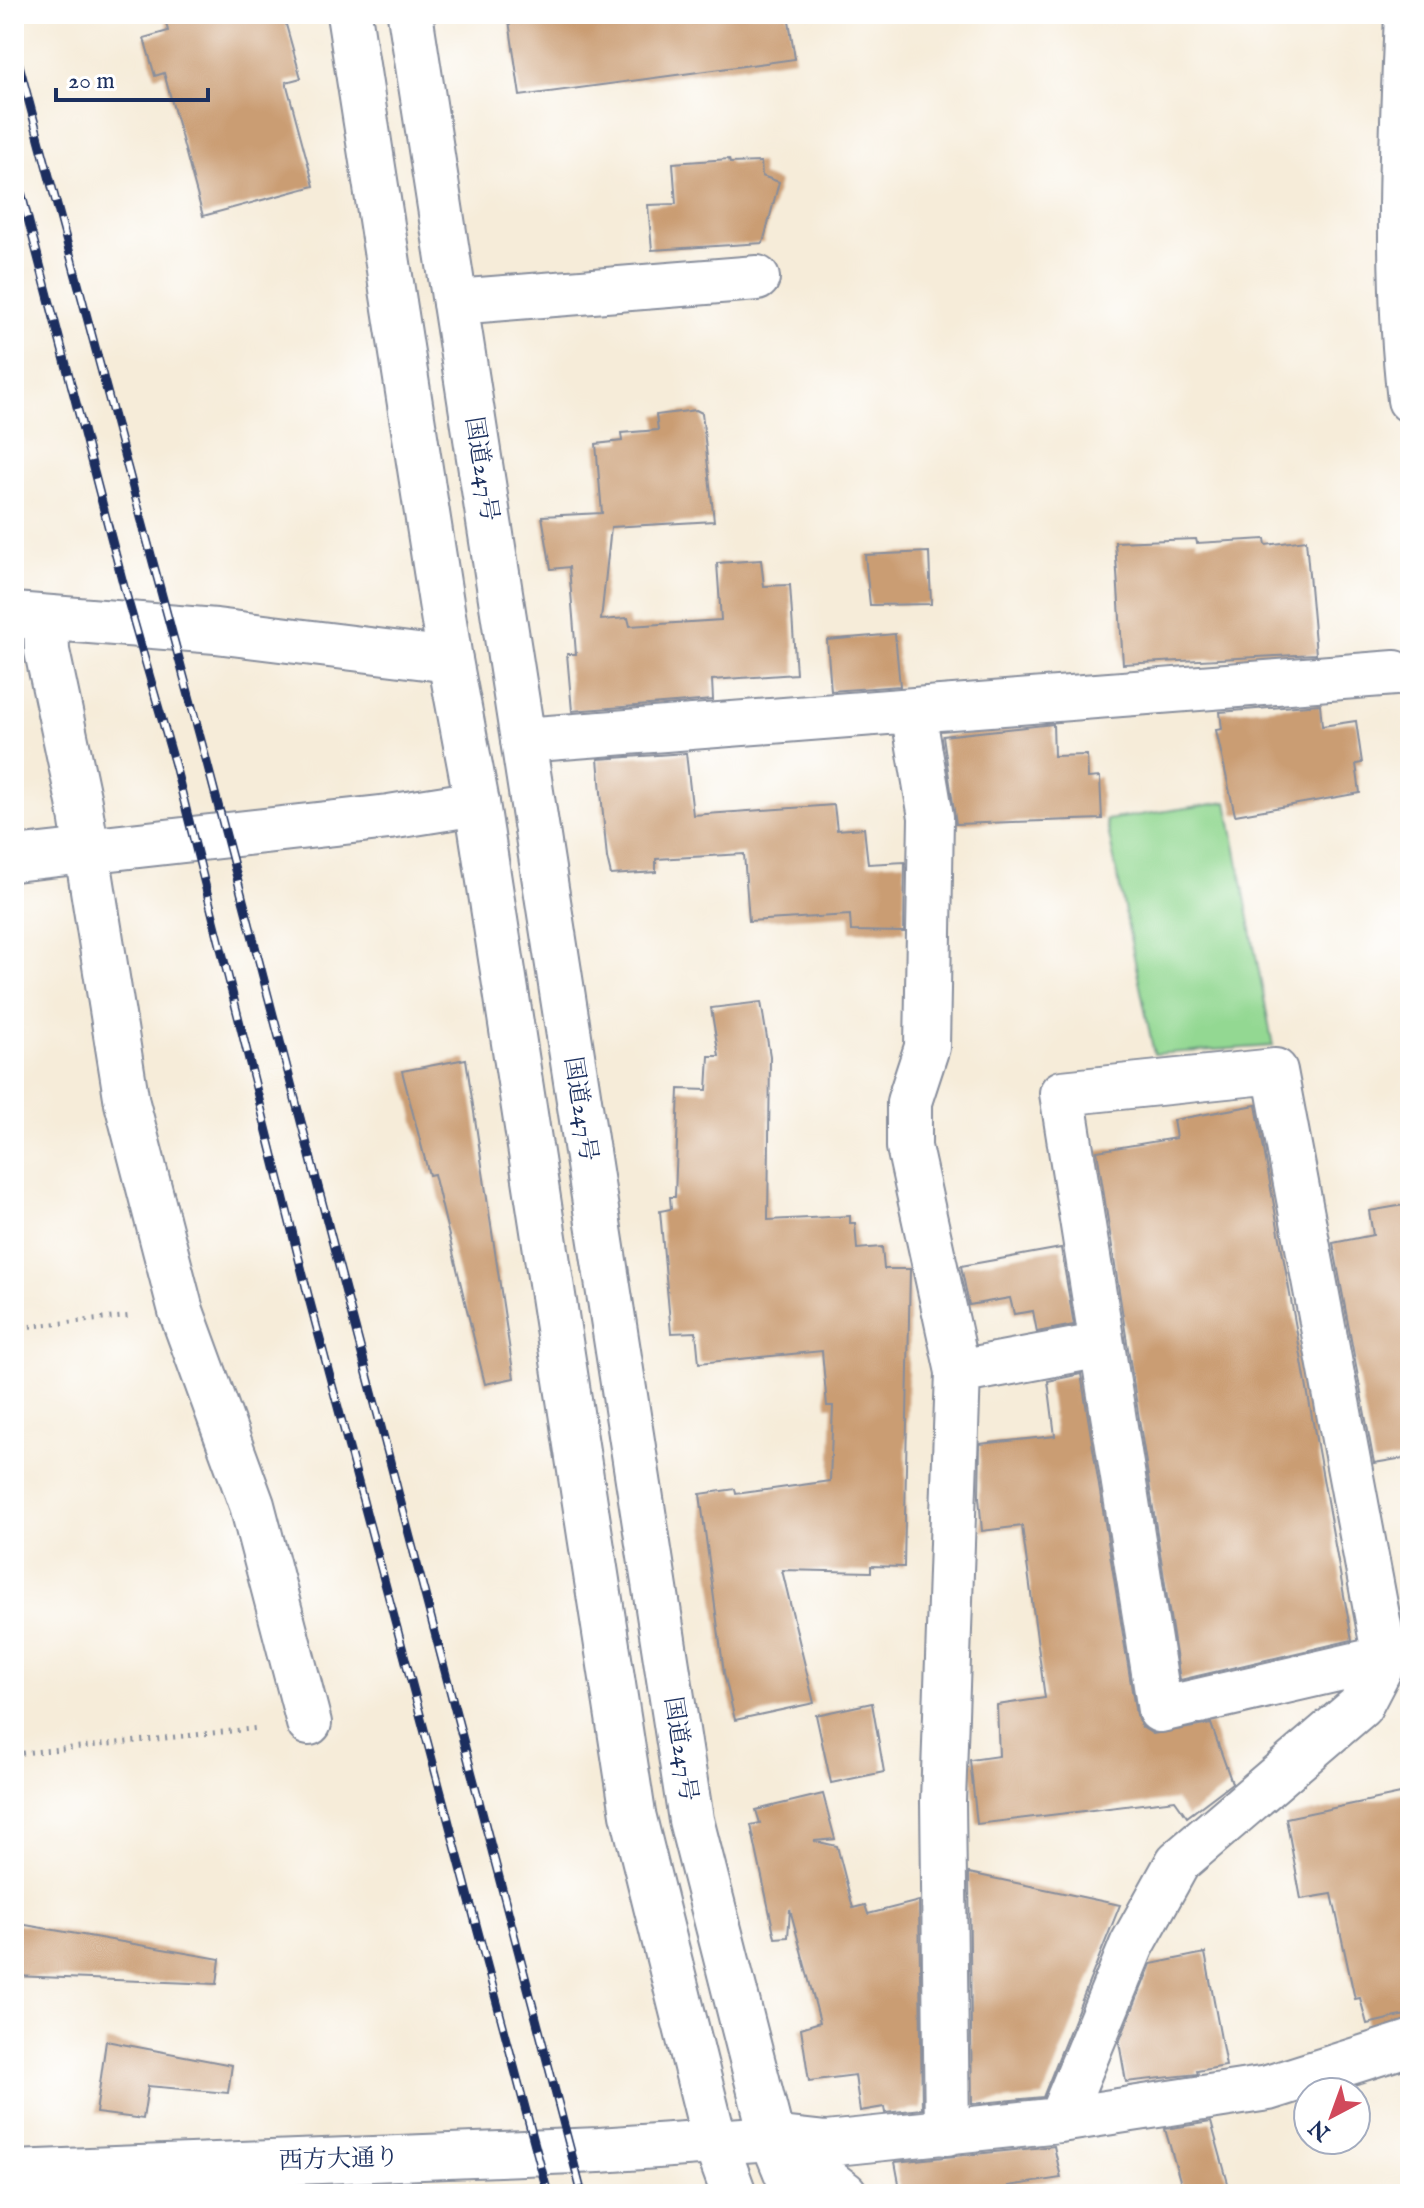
<svg xmlns="http://www.w3.org/2000/svg" width="1424" height="2208" font-family="'IM FELL English','Noto Serif JP',serif">
  <style>
    .green { fill: #93d892; stroke: #578478; stroke-width: 2 }
    .building { fill: #ca9d73 }
    .lines { fill: none; stroke-linecap: round; stroke-linejoin: round }
    .street-casing { stroke: #888e9c; stroke-width: 48 }
    .secondary-casing { stroke: #888e9c; stroke-width: 48 }
    .highway-casing { stroke: #888e9c; stroke-width: 48 }
    .path { stroke: #888e9c; stroke-width: 5; stroke-dasharray: 2 6; stroke-linecap: butt }
    .street { stroke: #fff; stroke-width: 44 }
    .secondary { stroke: #fff; stroke-width: 44 }
    .highway { stroke: #fff; stroke-width: 44 }
    .rail-casing { stroke: #1b2f5e; stroke-width: 9 }
    .rail { stroke: #fff; stroke-width: 6; stroke-dasharray: 18; stroke-linecap: butt }
    .labels { text-anchor: middle; dominant-baseline: central; stroke-width: 7; stroke-linejoin: round; paint-order: stroke }
    .street-label { font-size: 24px; fill: #1b2f5e; stroke: #fff }
  </style>
  <rect width="100%" height="100%" fill="#fff"/>
  <filter id="ink" filterUnits="userSpaceOnUse"><feTurbulence type="fractalNoise" baseFrequency=".0125" numOctaves="2"/><feDisplacementMap in="SourceGraphic" scale="16" xChannelSelector="R" yChannelSelector="G"/><feConvolveMatrix kernelMatrix="1 2 1 2 8 2 1 2 1" color-interpolation-filters="sRGB"/></filter>
  <filter id="wash" filterUnits="userSpaceOnUse"><feTurbulence type="fractalNoise" baseFrequency=".006" numOctaves="4" result="noise"/><feDisplacementMap in="SourceGraphic" scale="32" xChannelSelector="R" yChannelSelector="G"/><feGaussianBlur stdDeviation="1.8" result="paint"/><feColorMatrix in="noise" values="0 0 0 0 0 0 0 0 0 0 0 0 0 0 0 0 0 1.4 0 .05"/><feComposite in="paint" operator="in"/></filter>
  <g filter="url(#wash)">
    <rect width="100%" height="100%" fill="#f6ecd9"/>
    <!-- green -->
    <path class="green" d="M1227 802 1273 1046 1154 1054 1106 820Z"/>
    <g id="blocks">
      <!-- building -->
      <path class="building" d="M164 14H283L301 78 286 82 314 186 203 216 164 73 155 76 144 38 168 31Z
        M508 14H788L795 59 520 96Z
        M729 159 730 163 761 162 762 176 779 182 763 243 652 250 648 205 676 204 673 163Z
        M696 410 702 413 714 521 611 527 601 620 628 618 630 626 721 620 717 563 761 560 764 586 790 585 796 674 712 680 713 700 572 711 567 654H576L569 567 551 569 542 516 602 513 596 444 622 441 621 433 658 430 656 415Z
        M1196 539 1197 543 1265 539 1266 545 1306 540 1316 654 1123 664 1115 542Z
        M929 552 931 604 870 605 865 555Z
        M895 634 900 686 831 691 827 640Z
        M1320 704 1322 726 1356 721 1362 763 1356 764 1360 793 1235 815 1216 730 1222 729 1220 712Z
        M1053 724 1054 756 1087 755 1088 778 1100 777 1102 819 956 824 943 736Z
        M686 753 693 815 834 805 837 830 864 828 868 864 905 862 904 932 851 931 850 915 749 921 744 854 656 859V872L611 875 607 858 598 759Z
        M761 1002 770 1056 768 1220 850 1216V1223H855L857 1249 882 1247 884 1269H910L904 1567 871 1566V1572L782 1570 814 1703 735 1720 724 1673 700 1494 735 1489 736 1494 830 1481 833 1406H827L822 1351 699 1363 696 1332 671 1333 660 1211 671 1209 670 1197H675L679 1089 707 1090 709 1056H719L711 1008Z
        M466 1059 514 1378 485 1384 434 1174 429 1175 402 1071Z
        M1256 1105 1352 1640 1180 1680 1097 1151 1176 1138 1173 1120Z
        M1410 1204V1457L1374 1463 1333 1243 1373 1235 1369 1211Z
        M1061 1248 1074 1325 1037 1332 1033 1311 1014 1314 1010 1298 969 1305 961 1266Z
        M1081 1374 1136 1715 1142 1727 1153 1734 1211 1724 1232 1783 1187 1817 1175 1800 977 1824 970 1760 999 1756 997 1705 1045 1698 1022 1526 982 1531 979 1497 980 1444 1055 1436 1048 1381Z
        M872 1703 884 1772 831 1783 816 1715Z
        M1410 1792V2014L1367 2024 1360 1998 1355 1999 1332 1894 1301 1899 1286 1818Z
        M823 1794 835 1839 814 1841 837 1846 853 1908 865 1905 868 1914 919 1901 922 2109 885 2113 884 2107 860 2111 855 2075 809 2081 801 2028 820 2022 790 1909 788 1937 775 1938 751 1825 760 1823 756 1810Z
        M969 1873 1120 1905 1043 2097 972 2104Z
        M14 1923 220 1959 217 1984 14 1976Z
        M1205 1953 1226 2066 1197 2071 1198 2074 1126 2082 1119 2042 1151 1964Z
        M106 2041 232 2065 228 2093 148 2086 143 2119 96 2113Z
        M1211 2122 1231 2194H1184L1165 2129Z
        M1054 2146 1061 2178 1008 2186 1010 2194H901L895 2162Z"/>
    </g>
  </g>
  <g filter="url(#ink)">
    <use href="#blocks" fill-opacity="0" stroke="#888e9c" stroke-width="2"/>
    <g class="lines">
      <!-- street casing -->
      <g class="street-casing">
        <path id="street" d="M1407 14C1402 143 1395 272 1410 400
          M455 302 757 278
          M14 615 216 631 450 660
          M46 619 47 651 79 802 127 1103 181 1311 252 1505 309 1723
          M913 711 931 817 927 1047 909 1102V1147L958 1372 943 1801 947 2133
          M523 740 1395 673
          M958 1372 1102 1345
          M1060 2120 1132 1945 1178 1862 1360 1706 1385 1658 1275 1071 1062 1093 1160 1710 1385 1658
          M772 2138 826 2144 1060 2120 1268 2088 1410 2043
          M772 2138 845 2194"/>
      </g>
      <!-- secondary casing -->
      <g class="secondary-casing">
        <path id="secondary" d="M14 859 389 817 477 803
          M14 2173 599 2150 772 2138"/>
      </g>
      <!-- highway casing -->
      <g class="highway-casing">
        <path id="highway" d="M349 14 450 660 477 803 633 1814 714 2139 734 2194
          M410 14 691 1820 772 2138 795 2194"/>
      </g>
      <!-- path -->
      <path class="path" d="M14 1328 132 1316
        M14 1754 260 1728"/>
      <!-- street -->
      <use href="#street" class="street"/>
      <!-- secondary -->
      <use href="#secondary" class="secondary"/>
      <!-- highway -->
      <use href="#highway" class="highway"/>
      <!-- rail casing -->
      <g class="rail-casing">
        <path id="rail" d="M14 46 206 759 582 2194
          M14 165 124 587 175 765 307 1291 548 2194"/>
      </g>
      <!-- rail -->
      <use href="#rail" class="rail"/>
    </g>
  </g>
  <g class="labels">
    <!-- street labels -->
    <g class="street-label">
      <text transform="translate(481 469) rotate(81)">国道247号</text>
      <text transform="translate(580 1109) rotate(81)">国道247号</text>
      <text transform="translate(680 1749) rotate(81)">国道247号</text>
      <text transform="translate(339 2160) rotate(-2)">西方大通り</text>
    </g>
  </g>
  <!-- margin -->
  <rect width="1424" height="2208" fill="none" stroke="#fff" stroke-width="48"/>
  <!-- north arrow -->
  <g transform="translate(1332 2116) rotate(221)"><circle r="38" fill="#ffffff" stroke="#a4acbf" stroke-width="2"/>
  <path d="M0-6L14 30L0 20L-14 30Z" fill="#d1495b"/>
  <text y="-12" font-size="22" font-weight="bold" text-anchor="middle" fill="#1b2f5e">N</text>
  </g>
  <!-- scale -->
  <path d="M56 88v12h152v-12" fill="none" stroke="#1b2f5e" stroke-width="4"/>
  <text x="68" y="88" font-size="24" fill="#1b2f5e" stroke="#ffffff" stroke-width="6" paint-order="stroke">20 m</text>
</svg>
